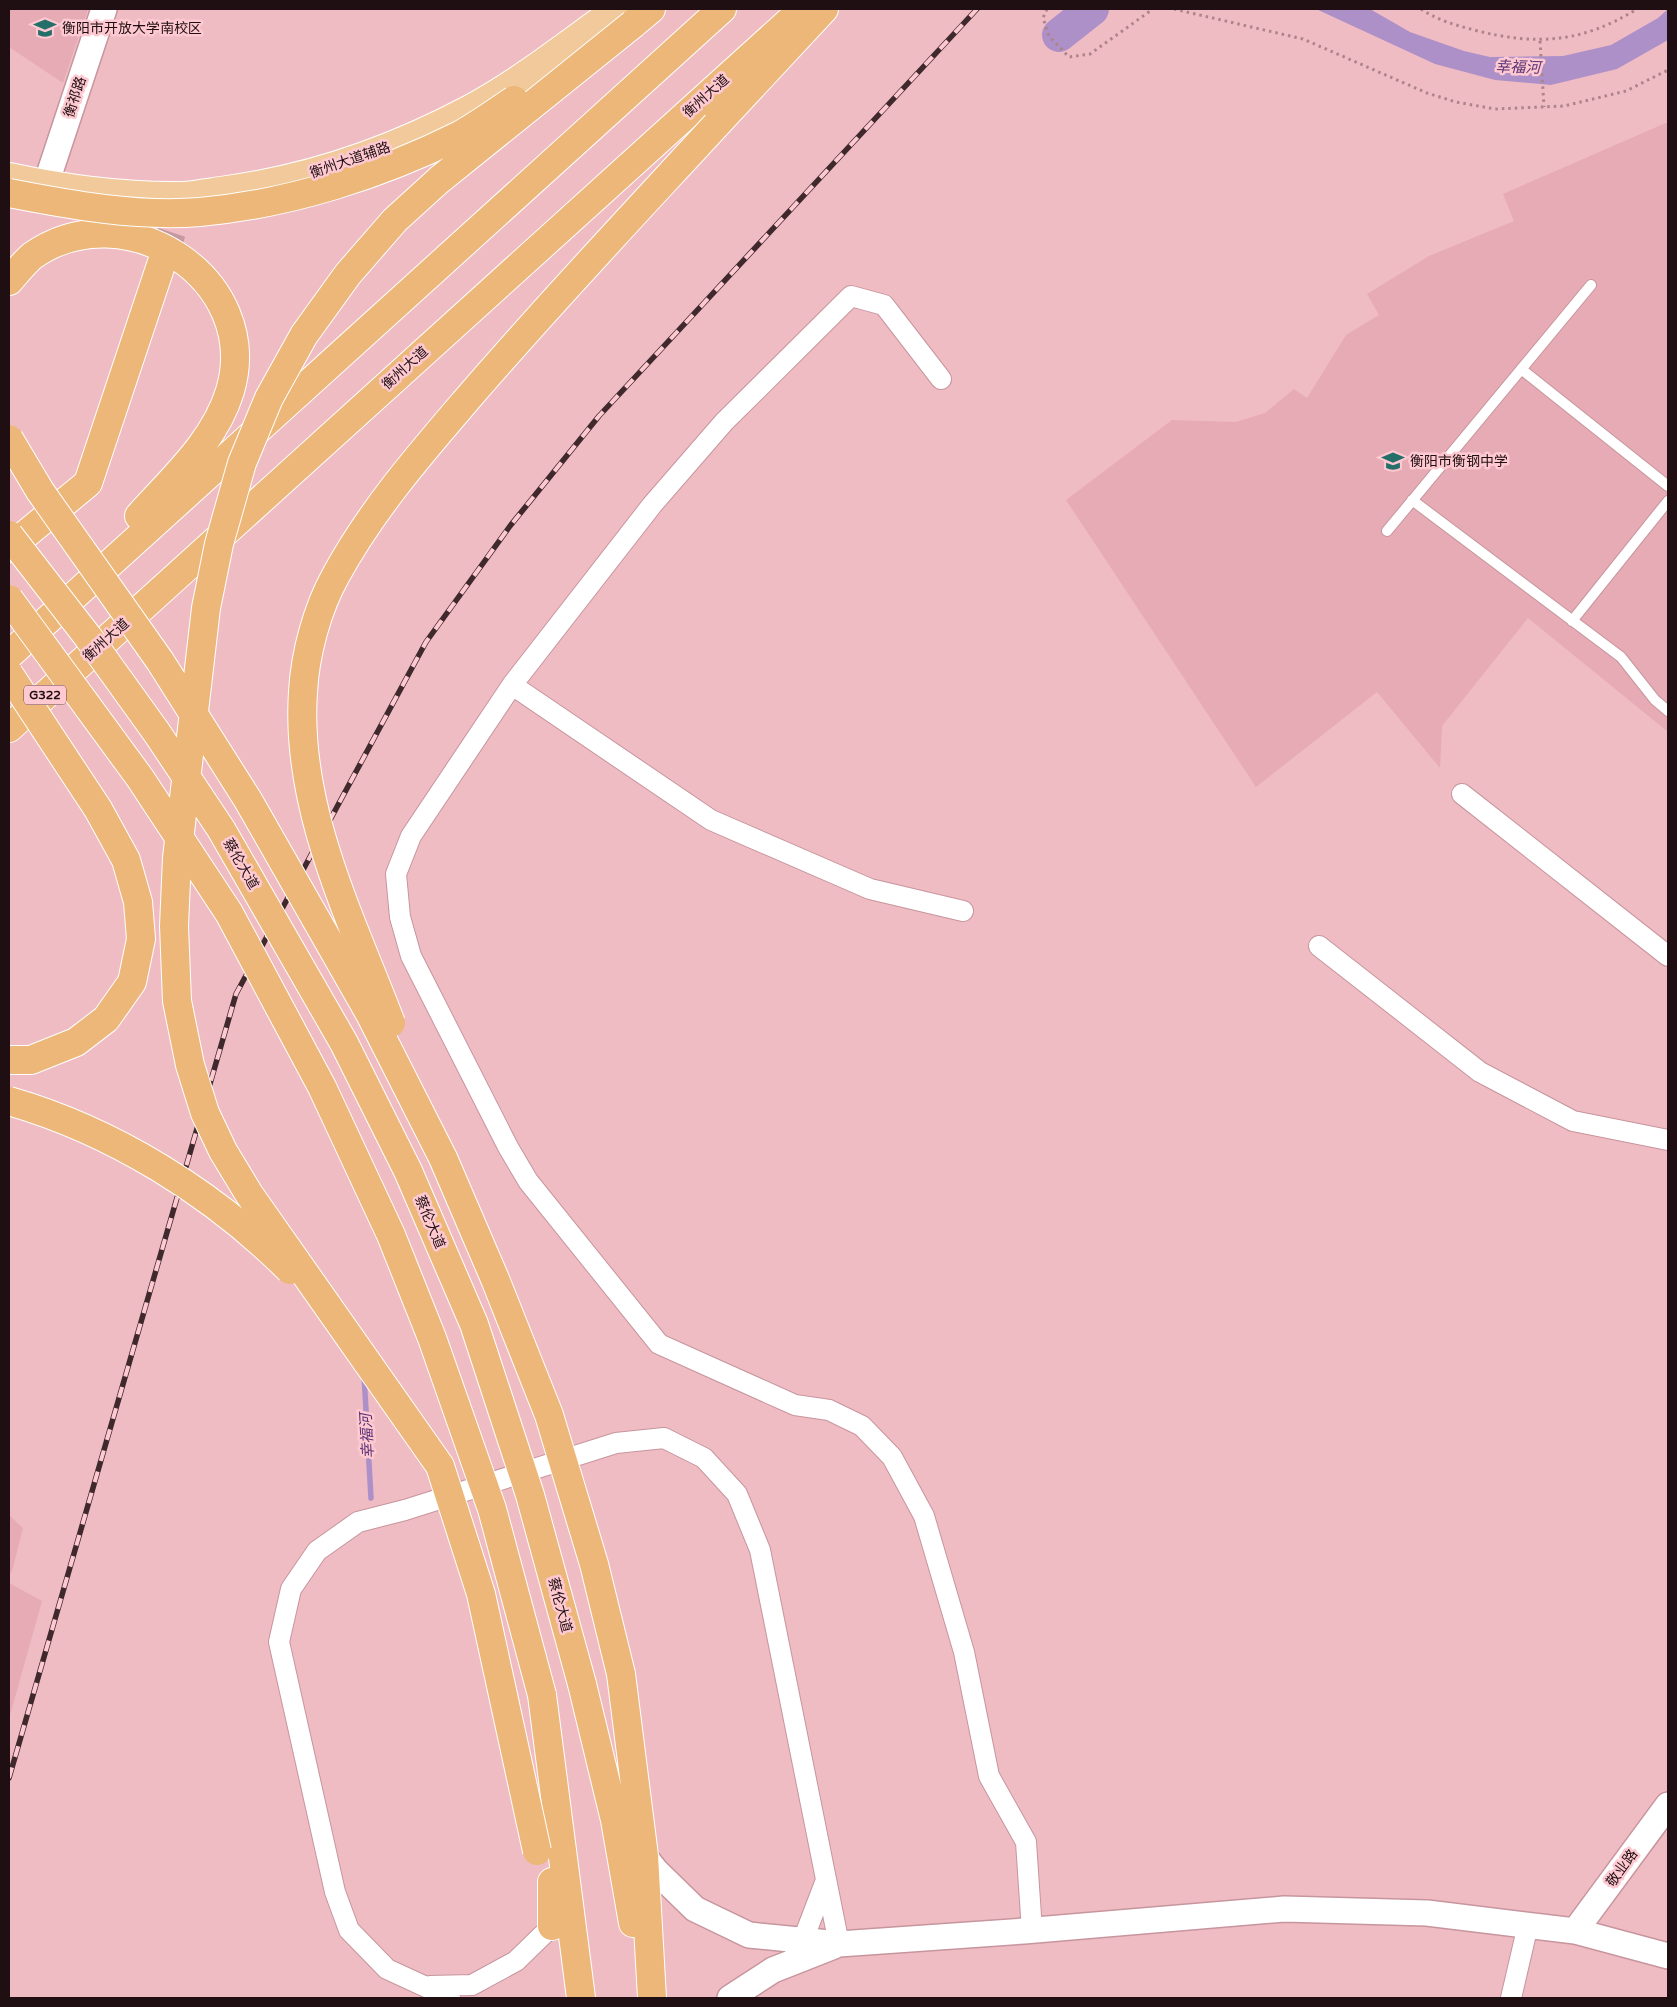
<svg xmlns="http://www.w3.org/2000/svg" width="1677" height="2007" font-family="'Varela Round','Noto Sans SC',sans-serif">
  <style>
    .built { fill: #e6abb4 }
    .water { fill: #ae90c8 }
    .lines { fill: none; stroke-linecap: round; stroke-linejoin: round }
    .stream { stroke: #ae90c8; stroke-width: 5.5 }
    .river { stroke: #ae90c8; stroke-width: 34 }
    .trunk-tunnel { stroke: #c699a0; stroke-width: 28; stroke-dasharray: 28 14; stroke-linecap: butt }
    .service-casing { stroke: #c7959d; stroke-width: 12 }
    .minor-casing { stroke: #c7959d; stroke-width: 22 }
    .tertiary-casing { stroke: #c7959d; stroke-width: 28 }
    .primary-casing { stroke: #fff; stroke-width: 30 }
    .trunk-casing { stroke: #fff; stroke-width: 30 }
    .path { stroke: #ac848a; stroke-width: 3; stroke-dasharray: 2.5 4; stroke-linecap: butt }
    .service { stroke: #fff; stroke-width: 10 }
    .minor { stroke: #fff; stroke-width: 20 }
    .tertiary { stroke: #fff; stroke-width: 25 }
    .primary { stroke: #f1c99a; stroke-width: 28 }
    .trunk { stroke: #ecb778; stroke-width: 28 }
    .rail-casing { stroke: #40292d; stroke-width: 5.5 }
    .rail { stroke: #fec9d1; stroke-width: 4; stroke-dasharray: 11; stroke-linecap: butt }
    .trunk-bridge-casing { stroke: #fff; stroke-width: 30; stroke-linecap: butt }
    .trunk-bridge { stroke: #ecb778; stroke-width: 28 }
    .labels { text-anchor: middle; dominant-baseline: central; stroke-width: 5; stroke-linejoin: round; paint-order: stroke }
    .shield { fill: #fec9d1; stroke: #63474b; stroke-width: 1 }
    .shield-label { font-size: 12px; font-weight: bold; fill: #200f12 }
    .poi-label { font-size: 14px; fill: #200f12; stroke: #fec9d1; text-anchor: start }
    .street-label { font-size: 14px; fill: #200f12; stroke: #fec9d1 }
    .water-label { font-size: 15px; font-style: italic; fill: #593276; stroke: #fec9d1 }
  </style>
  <rect width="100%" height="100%" fill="#f0bcc4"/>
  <!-- built -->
  <path class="built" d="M9 9H88L63 83 9 47Z
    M1668 122V732L1528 618 1442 726 1440 768 1377 692 1256 787 1066 500 1172 420 1236 422 1265 413 1294 389 1307 398 1346 335 1379 315 1367 294 1429 256 1514 221 1503 194Z
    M9 1515 23 1528 12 1571 9 1575Z
    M9 1583 42 1601 9 1719Z"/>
  <!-- water -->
  <path class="water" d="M1073 9H1105L1067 39 1055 23Z
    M1316 9H1370L1410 32 1464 51 1490 57 1563 56 1611 45 1658 18 1668 9V40L1617 69 1551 85 1495 80 1435 64Z"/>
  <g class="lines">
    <!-- stream -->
    <path class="stream" d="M364 1375 371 1498"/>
    <!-- river -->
    <path class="river" d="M1059 35 1092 9"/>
    <!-- trunk-tunnel -->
    <path class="trunk-tunnel" d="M163 259 175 223"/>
    <!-- service casing -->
    <g class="service-casing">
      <path id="service" d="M1521 369 1668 486
        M1412 500 1621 657 1655 700 1668 711
        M1387 531 1591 285
        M1572 621 1668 501"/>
    </g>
    <!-- minor casing -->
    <g class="minor-casing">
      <path id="minor" d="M941 379 884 305 851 296 724 422 652 505 512 685 411 836 396 874 400 917 411 956 508 1147 528 1181 659 1344 795 1405 829 1410 862 1426 892 1457 924 1516 964 1652 989 1776 1026 1842 1032 1931
        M512 685 711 820 870 889 963 911
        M1462 794 1668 956
        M1319 946 1480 1072 1573 1121 1668 1140
        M803 1940 826 1880
        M430 1986 472 1985 516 1961 552 1926
        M450 1998 387 1969 349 1930 335 1892 279 1642 291 1589 317 1551 358 1522 405 1510 616 1443 664 1438 704 1458 737 1494 760 1550 839 1944
        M1511 1998 1528 1925"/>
    </g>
    <!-- tertiary casing -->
    <g class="tertiary-casing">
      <path id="tertiary" d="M46 184 104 9
        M637 1847 656 1871 695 1909 749 1935 839 1944 1024 1931 1284 1909 1427 1913 1575 1931 1668 1956
        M1575 1931 1668 1805
        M730 1998 773 1970 834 1946"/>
    </g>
    <!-- primary casing -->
    <g class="primary-casing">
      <path id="primary" d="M9 177C65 189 124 197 182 196 197 195 212 192 227 190 313 178 393 150 470 109 522 81 569 43 617 9"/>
    </g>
    <!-- trunk casing -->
    <g class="trunk-casing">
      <path id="trunk" d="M633 24 651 9
        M716 125 824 9
        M9 281C16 273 24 263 32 256 125 190 263 279 230 391 215 441 173 478 139 516
        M9 548 88 483 163 259
        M9 655 722 9
        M9 728 803 9
        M621 1674 644 1856 652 1998
        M582 1684 615 1820 633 1923
        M542 1695 581 1998
        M552 1882V1926"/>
    </g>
    <!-- path -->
    <path class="path" d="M1047 9 1043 18 1049 36 1069 57 1090 54 1153 9
      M1174 9 1303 39 1427 93 1456 102 1495 109 1564 106 1626 91 1668 70
      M1421 9C1437 20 1455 25 1474 30 1536 46 1582 43 1637 9
      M1540 41 1544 107"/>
    <!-- service -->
    <use href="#service" class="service"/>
    <!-- minor -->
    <use href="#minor" class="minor"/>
    <!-- tertiary -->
    <use href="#tertiary" class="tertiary"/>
    <!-- primary -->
    <use href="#primary" class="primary"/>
    <!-- trunk -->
    <use href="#trunk" class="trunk"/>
    <!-- rail casing -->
    <g class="rail-casing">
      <path id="rail" d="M9 1778 236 994 426 642 510 526 599 416 977 9"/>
    </g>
    <!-- rail -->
    <use href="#rail" class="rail"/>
    <!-- trunk-bridge casing -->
    <g class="trunk-bridge-casing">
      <path id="trunk-bridge" d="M9 193C71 205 136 217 200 212 289 204 380 175 460 135 478 125 496 112 514 100
        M9 439 40 491 160 661 248 800 370 1014 443 1158 495 1279 549 1415 594 1564 621 1674
        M9 535 88 637 157 733 221 829 344 1043 408 1171 474 1324 530 1495 582 1684
        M9 599 140 778 229 913 322 1087 391 1235 432 1338 492 1509 542 1695
        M9 674 98 809 126 860 138 902 141 939 132 982 106 1019 76 1042 31 1060H9
        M391 1023C351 918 295 808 303 692 305 654 317 609 336 575 372 509 421 453 469 397 549 304 633 215 716 125
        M9 1101C113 1131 213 1193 290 1270
        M537 1851 481 1594 440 1466 249 1194 223 1151 205 1113 190 1065 177 1001 174 926 177 858 206 608 219 544 242 463 269 398 304 335 348 274 395 220 439 180 633 24"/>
    </g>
    <!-- trunk-bridge -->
    <use href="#trunk-bridge" class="trunk-bridge"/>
  </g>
  <!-- icons -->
  <defs>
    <g id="university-bare" transform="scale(1.725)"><path d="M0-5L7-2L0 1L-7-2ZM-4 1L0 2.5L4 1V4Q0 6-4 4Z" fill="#256f6a" stroke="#fec9d1" stroke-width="2.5" paint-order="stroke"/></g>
    <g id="school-bare" transform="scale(1.725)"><path d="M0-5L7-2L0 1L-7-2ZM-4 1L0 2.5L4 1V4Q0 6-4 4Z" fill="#256f6a" stroke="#fec9d1" stroke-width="2.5" paint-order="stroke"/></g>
  </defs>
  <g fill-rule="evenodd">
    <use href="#university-bare" x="45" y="28"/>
    <use href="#school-bare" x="1393" y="461"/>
  </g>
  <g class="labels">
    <!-- shield labels -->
    <rect class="shield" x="24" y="685.5" width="42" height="19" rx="4"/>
    <g class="shield-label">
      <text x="45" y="695">G322</text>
    </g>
    <!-- poi labels -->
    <g class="poi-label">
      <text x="62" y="28">衡阳市开放大学南校区</text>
      <text x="1410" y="461">衡阳市衡钢中学</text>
    </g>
    <!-- street labels -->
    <g class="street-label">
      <text transform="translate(706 96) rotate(-42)">衡州大道</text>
      <text transform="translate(75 97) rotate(-72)">衡祁路</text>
      <text transform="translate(350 160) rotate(-19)">衡州大道辅路</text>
      <text transform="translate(405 368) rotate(-42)">衡州大道</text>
      <text transform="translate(106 640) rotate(-42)">衡州大道</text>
      <text transform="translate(241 864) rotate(60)">蔡伦大道</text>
      <text transform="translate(430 1222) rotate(67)">蔡伦大道</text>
      <text transform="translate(560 1605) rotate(75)">蔡伦大道</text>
      <text transform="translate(1622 1868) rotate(-54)">敬业路</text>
    </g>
    <!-- water labels -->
    <g class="water-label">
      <text transform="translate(1518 67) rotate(2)">幸福河</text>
      <text transform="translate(367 1436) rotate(-93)">幸福河</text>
    </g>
  </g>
  <!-- border -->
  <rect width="1677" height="2007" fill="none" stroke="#200f12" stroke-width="20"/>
</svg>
